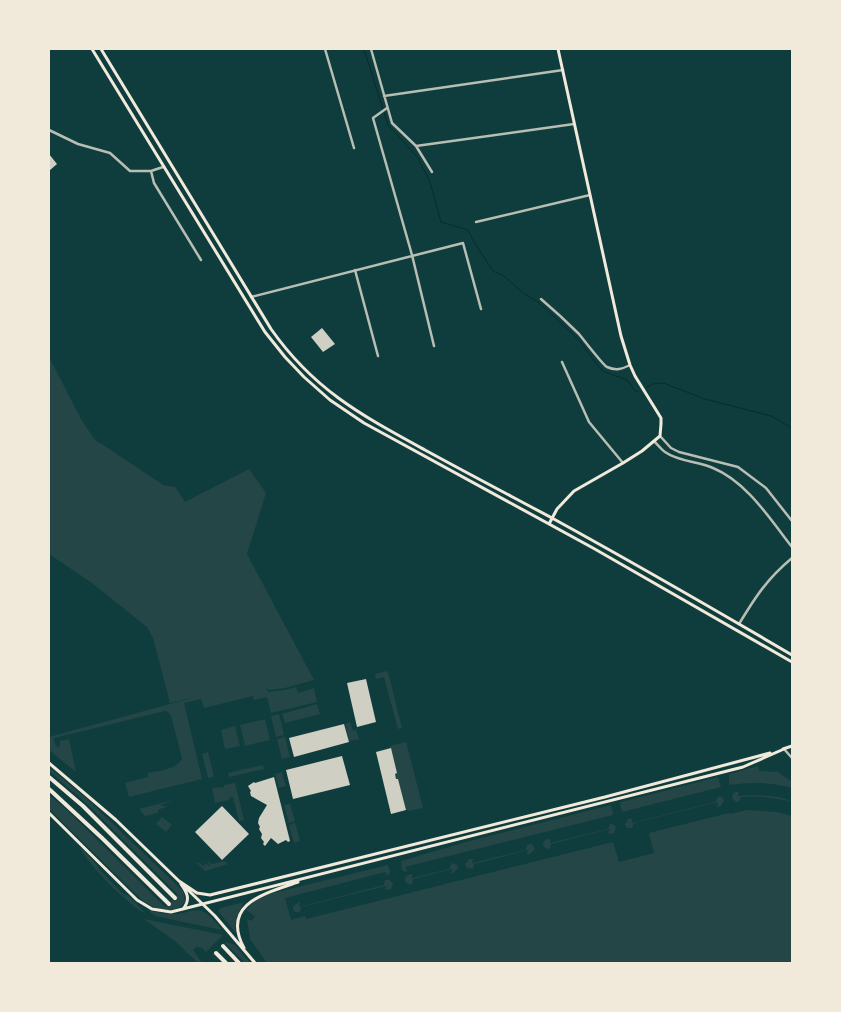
<svg xmlns="http://www.w3.org/2000/svg" width="841" height="1012" font-family="'Open Sans',sans-serif">
  <style>
    .green { fill: #244646 }
    .lines { fill: none; stroke-linecap: round; stroke-linejoin: round }
    .stream { stroke: #0a2a2b; stroke-width: 1 }
    .building { fill: #cfcfc3 }
    .minor { stroke: #b8beb3; stroke-width: 2.5 }
    .secondary { stroke: #f1e9da; stroke-width: 3 }
    .trunk { stroke: #f1e9da; stroke-width: 4 }
  </style>
  <rect width="100%" height="100%" fill="#0f3d3e"/>
  <!-- green -->
  <path class="green" d="M49 357 82 421 96 441 103 445 163 485 175 487 185 502 249 469 266 493 247 554 314 680 285 688 269 690 265 687 269 692 285 690 296 687 298 693 314 688 317 702 271 713 267 697 254 700 253 696 204 708 201 699 184 703 202 779 129 797 125 783 148 777V773C158 771 179 769 182 758L171 716 168 712 165 711 54 738 56 747 60 746V741L69 739 76 772 49 750V737L196 697 170 703 153 638 147 627 92 583 49 554Z
    M387 671 388 672 402 728 398 729 384 677 376 679 375 674Z
    M317 704 320 714 285 723 282 714Z
    M279 714 284 735 276 737 271 716Z
    M265 719 270 740 245 746 240 725Z
    M350 722 353 731 356 730 359 739 349 741 345 724Z
    M235 726 240 746 225 749 221 730Z
    M285 737 290 757 282 759 277 739Z
    M406 742 423 808 409 811 406 810 398 779H396L395 774 397 773 390 746Z
    M208 752 214 777 208 778 202 754Z
    M263 765 264 769 229 777 228 773Z
    M758 766 759 771 778 772 792 782V788C772 782 751 782 729 785V774Z
    M49 767 87 799 183 891 185 900C178 917 155 909 143 901L49 809V795L65 808 165 907 178 895 88 805 49 771Z
    M282 772 286 786 279 788 275 774Z
    M718 777 721 787 622 812 620 804 621 802Z
    M235 783 244 820 239 821 233 797 229 798V800L215 803 212 788 224 787V785Z
    M736 792H739L738 796C754 795 778 794 792 802 775 797 758 796 741 797L739 802H736L732 798 733 794Z
    M719 796 722 797 724 800 721 806 717 807 718 802 634 823 632 828H627L625 825 628 819H632V823L715 802Z
    M174 800 161 805V806H168L158 810V813L145 816 139 809Z
    M290 804 295 821 289 823 284 805Z
    M611 805 613 815 405 867 407 871 405 872 402 869 401 861 466 842Z
    M747 810 777 812 792 816V963H267L250 939 247 919 252 921 255 916 246 910 254 901 269 894 388 865 390 872 388 876 385 872 285 898 291 920 305 916 306 919 613 842 619 862 654 853 649 833 729 813 730 814Z
    M162 817 172 825 166 832 156 824Z
    M295 823 300 841 294 843 289 825Z
    M610 824H612L616 826 614 833 608 834 610 829 551 844 550 849 545 848 543 845C543 841 546 839 550 839V843L608 829Z
    M530 844H532L535 849 530 854H527L528 850 474 864 473 869 467 868 465 865 469 859H473L472 863 526 850 527 845Z
    M80 847 96 864 99 869 122 893 129 896 146 914C130 907 86 863 80 847Z
    M207 861 212 864 224 861 228 864 205 871 197 863 198 862 205 867 204 862 209 866 210 865Z
    M453 863 457 865 458 868 453 873 451 874 452 869 413 879 412 884H408L405 881V878L408 875 412 874V878L449 869 451 864Z
    M385 880H390L393 884 391 889 385 890 386 886 301 907 300 912H295L293 909V906L300 902 299 907 384 885Z
    M244 902 236 918 235 932 218 911 220 908Z
    M148 910C157 912 166 915 175 914 184 914 194 908 202 911 210 914 217 924 222 930L155 916Z
    M144 919 223 935 206 952 202 948 196 947 193 950 202 963H198L175 941Z
    M227 942 235 945 250 963H245L226 944 213 956 212 955Z"/>
  <g class="lines">
    <!-- stream -->
    <path class="stream" d="M364 49 388 125 418 158 430 182 441 222 468 230 474 242 493 271 504 276 523 293 538 302 578 339 598 366 605 372 627 380 636 392 638 391
      M647 387 653 384 663 383 705 399 771 416 792 428"/>
  </g>
  <!-- building -->
  <path class="building" d="M49 154 57 164 49 171Z
    M322 328 335 344 323 352 311 337Z
    M366 679 376 722 357 727 347 683Z
    M344 724 349 742 294 757 289 738Z
    M391 748 397 773 395 774 396 779H398L406 810 391 814 376 752Z
    M342 756 350 785 293 799 286 770Z
    M274 777 290 841 288 842 286 840 278 844 271 838 265 846 263 844 264 842 261 838 262 834 259 829 260 827 258 823 259 818 267 805 251 796 250 792 251 791 248 786 254 782 255 783Z
    M222 806 249 834 222 860 195 832Z"/>
  <g class="lines">
    <!-- minor -->
    <path class="minor" d="M325 49 354 148
      M371 49 392 123 416 146 432 172
      M384 96 563 70
      M387 108 373 118 412 255 434 346
      M49 130 78 144 110 153 130 171H151L154 183 201 260
      M416 146 574 124
      M151 171 163 167
      M476 222 590 195
      M355 270 378 356
      M251 297 463 243 481 309
      M541 299C554 310 567 322 579 334 584 340 603 365 607 367 616 371 622 369 630 365
      M562 362 589 422 623 463
      M660 436 671 448 679 452 738 467 766 488 792 521
      M654 441C658 445 661 449 665 452 679 462 698 461 713 468 747 482 770 519 792 547
      M739 624C756 596 767 579 792 558
      M784 749 792 758"/>
    <!-- secondary -->
    <path class="secondary" d="M92 49 265 332 285 357 304 377 330 400 364 423 593 548 792 662
      M101 49 271 329C314 390 361 415 425 450 467 473 509 495 552 518 632 562 712 608 792 655
      M549 524 557 509 574 491 623 463 642 451 660 436 661 424V418L635 376 630 365 621 336 558 49
      M783 749 792 746
      M49 763 116 820 180 882
      M49 813 137 900 152 909 171 912 743 767 784 749
      M179 881 197 893 210 895 605 797 770 753
      M181 884C187 892 191 900 183 909
      M186 888 215 916 255 963
      M244 948C220 903 267 893 298 882"/>
    <!-- trunk -->
    <path class="trunk" d="M49 777 83 806 175 898
      M49 789 102 838 169 904
      M223 946 239 963
      M216 953 226 963"/>
  </g>
  <!-- border -->
  <rect width="841" height="1012" fill="none" stroke="#f1e9da" stroke-width="100"/>
</svg>
